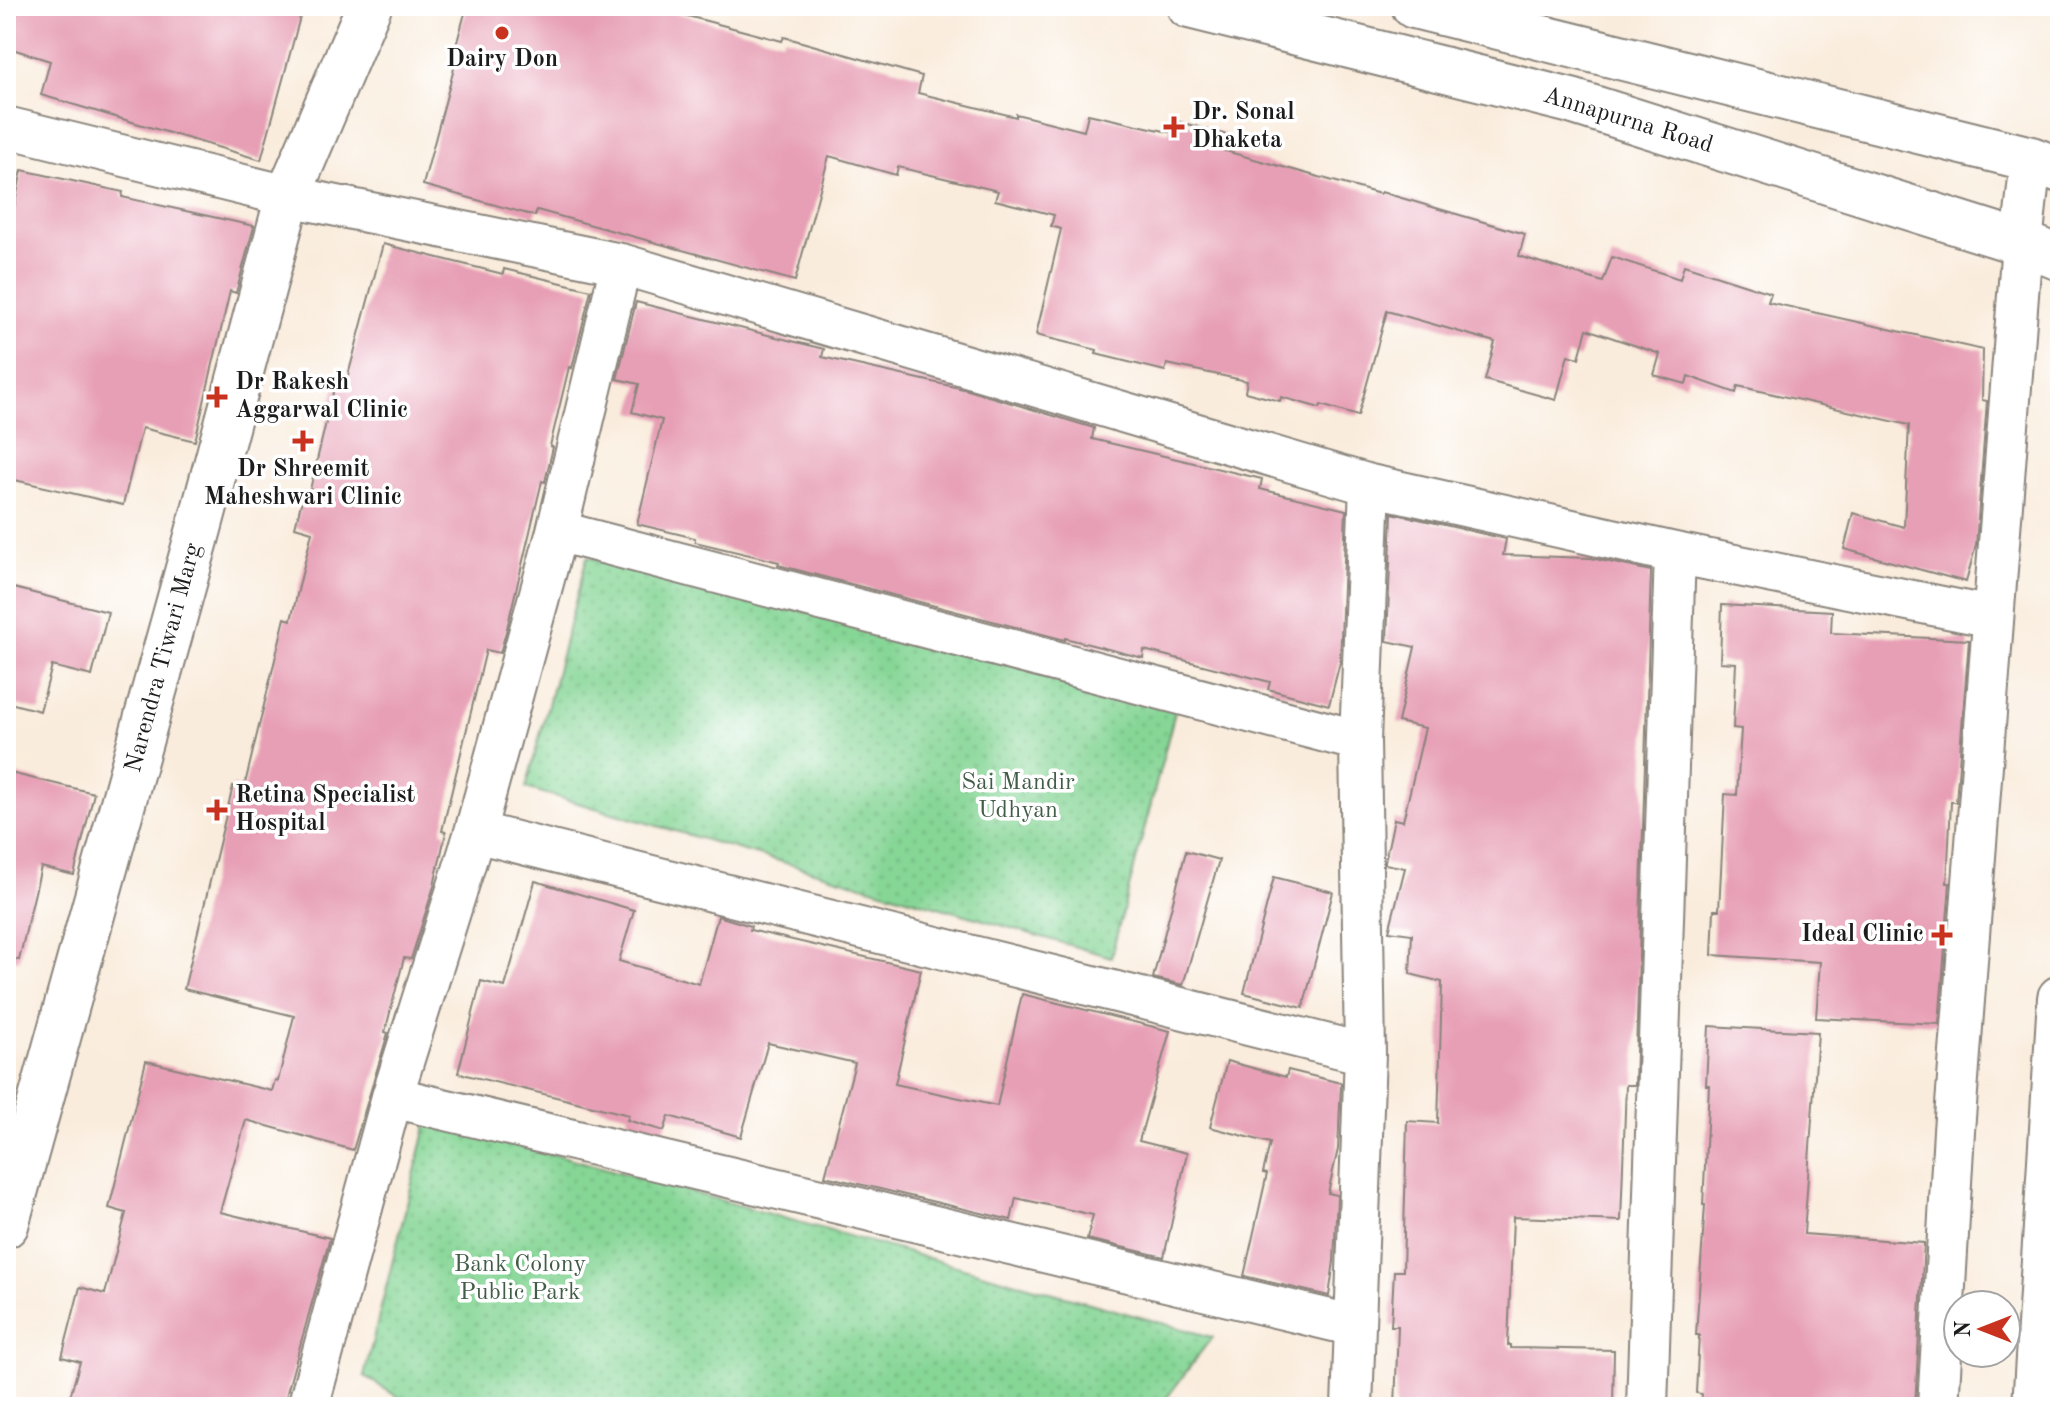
<svg xmlns="http://www.w3.org/2000/svg" width="2066" height="1413" font-family="'Old Standard TT',serif">
  <style>
    .park { fill: url(#park-dots); stroke: #517959; stroke-width: 2 }
    .building { fill: #e79fb5 }
    .lines { fill: none; stroke-linecap: round; stroke-linejoin: round }
    .minor-casing { stroke: #8a847c; stroke-width: 44 }
    .tertiary-casing { stroke: #8a847c; stroke-width: 48 }
    .secondary-casing { stroke: #8a847c; stroke-width: 48 }
    .minor { stroke: #fff; stroke-width: 40 }
    .tertiary { stroke: #fff; stroke-width: 44 }
    .secondary { stroke: #fff; stroke-width: 44 }
    .poi-dot { fill: #c8321e; stroke: #fff; stroke-width: 3 }
    .labels { text-anchor: middle; dominant-baseline: central; stroke-width: 7; stroke-linejoin: round; paint-order: stroke }
    .poi-label { font-size: 24px; font-weight: bold; fill: #1c1c1c; stroke: #fff; text-anchor: start }
    .street-label { font-size: 24px; fill: #1c1c1c; stroke: #fff }
    .park-label { font-size: 24px; fill: #415d47; stroke: #fff }
  </style>
  <defs>
    <pattern id="park-dots" width="8" height="8" patternUnits="userSpaceOnUse" patternTransform="scale(2)"><rect width="8" height="8" fill="#86d696"/><path d="M2 2h.1M6 6h.1" fill="none" stroke="#73b781" stroke-width="1.8" stroke-linecap="round"/></pattern>
  </defs>
  <rect width="100%" height="100%" fill="#fff"/>
  <filter id="ink" filterUnits="userSpaceOnUse"><feTurbulence type="fractalNoise" baseFrequency=".0125" numOctaves="2"/><feDisplacementMap in="SourceGraphic" scale="16" xChannelSelector="R" yChannelSelector="G"/><feConvolveMatrix kernelMatrix="1 2 1 2 8 2 1 2 1" color-interpolation-filters="sRGB"/></filter>
  <filter id="wash" filterUnits="userSpaceOnUse"><feTurbulence type="fractalNoise" baseFrequency=".006" numOctaves="4" result="noise"/><feDisplacementMap in="SourceGraphic" scale="32" xChannelSelector="R" yChannelSelector="G"/><feGaussianBlur stdDeviation="1.8" result="paint"/><feColorMatrix in="noise" values="0 0 0 0 0 0 0 0 0 0 0 0 0 0 0 0 0 1.4 0 .05"/><feComposite in="paint" operator="in"/></filter>
  <g filter="url(#wash)">
    <rect width="100%" height="100%" fill="#f9ecdc"/>
    <!-- park -->
    <path class="park" d="M587 557 1177 704 1111 957 526 788Z
      M428 1119 1212 1337 1160 1407H414L364 1376Z"/>
    <g id="blocks">
      <!-- building -->
      <path class="building" d="M6 6H303L261 160 41 95 50 61 6 47Z
        M467 6H650L782 41 784 37 922 76 918 93 1016 117V114L1084 131 1088 114 1169 132 1173 120 1227 135 1222 150 1380 194 1381 192 1525 234 1519 256 1603 282 1612 257 1680 279 1684 265 1771 293 1768 302 1983 350 1982 400 1987 401 1976 545 1966 582 1844 549 1853 513 1904 527 1909 425 1738 386 1736 393 1688 376 1686 384 1654 375 1660 354 1587 329 1579 358 1568 355 1556 400 1485 380 1495 342 1387 311 1358 416 1321 405 1320 408 1281 397 1280 401 1245 392 1247 381 1167 364 1165 371 1096 354 1097 350 1036 335 1061 229 1051 226 1054 215 995 200 998 191 898 167 896 175 829 156 795 281 537 210 535 216 423 185 456 61 452 60Z
        M22 170 123 192 122 197 254 226 236 293 230 291 195 441 142 428 123 505 6 478V244Z
        M383 244 503 274 504 269 591 290 572 368 569 367 550 446 553 447 545 482 542 481 507 628 500 653 486 650 442 831 446 832 434 886 411 959 404 958 385 1032 388 1033 353 1150 246 1120 220 1212 330 1238 283 1407H67L80 1362 62 1357 80 1287 105 1294 126 1213 109 1208 146 1061 272 1091 275 1080 278 1081 294 1016 184 989 233 786 244 788 285 618 291 620 312 532 295 527 304 492 309 494 336 380 346 383Z
        M636 302 824 349 822 357 968 390 1094 428 1092 439 1262 479 1260 489 1346 510 1340 662 1329 705 1268 689 1270 682 1144 650 1143 658 1065 638V640L778 565 779 562 695 542V538L637 524 662 420 632 412 639 384 617 379Z
        M1392 513 1506 539 1503 555 1591 558 1651 571 1635 1085H1626L1621 1221 1513 1217 1508 1345H1511V1348L1614 1350 1613 1407H1395L1398 1326H1391L1394 1271H1403L1407 1121 1438 1123 1442 982 1410 974 1412 934 1389 931 1405 868 1385 864V861L1394 819 1403 821 1425 728 1398 722 1415 647 1387 641Z
        M6 586 108 612 92 676 52 666 40 711 6 702Z
        M1722 605 1832 611 1831 633 1969 640 1956 802H1951L1947 883H1950L1939 1024 1816 1018 1820 962 1712 955 1714 910H1719L1725 794 1737 795 1741 729 1733 728 1736 663 1720 662Z
        M6 772 94 793 74 875 41 867 19 960 6 958Z
        M1186 851 1219 860 1183 985 1153 978Z
        M1274 877 1333 892 1303 1008 1244 993Z
        M535 881 634 910 619 961 699 984 718 916 751 926 750 930 921 970 895 1084 997 1106 1022 994 1170 1031 1139 1141 1187 1153 1164 1257 1087 1239 1093 1215 1016 1198 1011 1220 825 1176 855 1063 768 1043 741 1137 669 1116 664 1131 627 1120 629 1115 458 1073 481 981 505 987Z
        M1709 1026 1818 1032 1804 1234 1924 1243 1915 1407H1701L1702 1394 1696 1393 1699 1335H1696L1705 1205H1703L1709 1085H1706Z
        M1227 1061 1286 1077 1288 1070 1341 1083 1338 1149 1328 1193 1337 1195 1334 1261 1329 1296 1244 1276 1267 1174 1263 1173 1270 1143 1210 1127Z"/>
    </g>
  </g>
  <g filter="url(#ink)">
    <use href="#blocks" fill-opacity="0" stroke="#8a847c" stroke-width="2"/>
    <g class="lines">
      <!-- minor casing -->
      <g class="minor-casing">
        <path id="minor" d="M6 127 288 196 621 264 1370 485 1675 553 1992 617
          M557 531 1360 741
          M475 832 1365 1054
          M392 1097 1355 1326
          M308 1407 392 1097 475 832 557 531 621 264
          M1352 1407 1365 1054 1360 741 1370 485
          M1647 1407 1675 553
          M1938 1407 1954 1131 2022 243 2031 159"/>
      </g>
      <!-- tertiary casing -->
      <g class="tertiary-casing">
        <path id="tertiary" d="M6 1225 196 540 288 196 369 6
          M2035 1407 2060 998"/>
      </g>
      <!-- secondary casing -->
      <g class="secondary-casing">
        <path id="secondary" d="M1189 6 1571 101 2022 243 2060 258
          M1414 6 2031 159 2060 170"/>
      </g>
      <!-- minor -->
      <use href="#minor" class="minor"/>
      <!-- tertiary -->
      <use href="#tertiary" class="tertiary"/>
      <!-- secondary -->
      <use href="#secondary" class="secondary"/>
    </g>
  </g>
  <!-- markers -->
  <g class="poi-dot">
    <circle cx="502" cy="33" r="8"/>
    <path d="M1170 115h8v8h8v8h-8v8h-8v-8h-8v-8h8z"/>
    <path d="M213 385h8v8h8v8h-8v8h-8v-8h-8v-8h8z"/>
    <path d="M299 429h8v8h8v8h-8v8h-8v-8h-8v-8h8z"/>
    <path d="M213 798h8v8h8v8h-8v8h-8v-8h-8v-8h8z"/>
    <path d="M1938 923h8v8h8v8h-8v8h-8v-8h-8v-8h8z"/>
  </g>
  <g class="labels">
    <!-- poi labels -->
    <g class="poi-label">
      <text x="502" y="60" text-anchor="middle">Dairy Don</text>
      <text x="1192" y="113">Dr. Sonal<tspan x="1192" dy="28">Dhaketa</tspan></text>
      <text x="235" y="383">Dr Rakesh<tspan x="235" dy="28">Aggarwal Clinic</tspan></text>
      <text x="303" y="470" text-anchor="middle">Dr Shreemit<tspan x="303" dy="28">Maheshwari Clinic</tspan></text>
      <text x="235" y="796">Retina Specialist<tspan x="235" dy="28">Hospital</tspan></text>
      <text x="1924" y="935" text-anchor="end">Ideal Clinic</text>
    </g>
    <!-- street labels -->
    <g class="street-label">
      <text transform="translate(1628 121) rotate(17)">Annapurna Road</text>
      <text transform="translate(164 658) rotate(-75)">Narendra Tiwari Marg</text>
    </g>
    <!-- park labels -->
    <g class="park-label">
      <text x="1018" y="783">Sai Mandir<tspan x="1018" dy="28">Udhyan</tspan></text>
      <text x="520" y="1265">Bank Colony<tspan x="520" dy="28">Public Park</tspan></text>
    </g>
  </g>
  <!-- margin -->
  <rect width="2066" height="1413" fill="none" stroke="#fff" stroke-width="32"/>
  <!-- north arrow -->
  <g transform="translate(1982 1329) rotate(270)"><circle r="38" fill="#ffffff" stroke="#a4a4a4" stroke-width="2"/>
  <path d="M0-6L14 30L0 20L-14 30Z" fill="#c8321e"/>
  <text y="-12" font-size="22" font-weight="bold" text-anchor="middle" fill="#1c1c1c">N</text>
  </g>
</svg>
